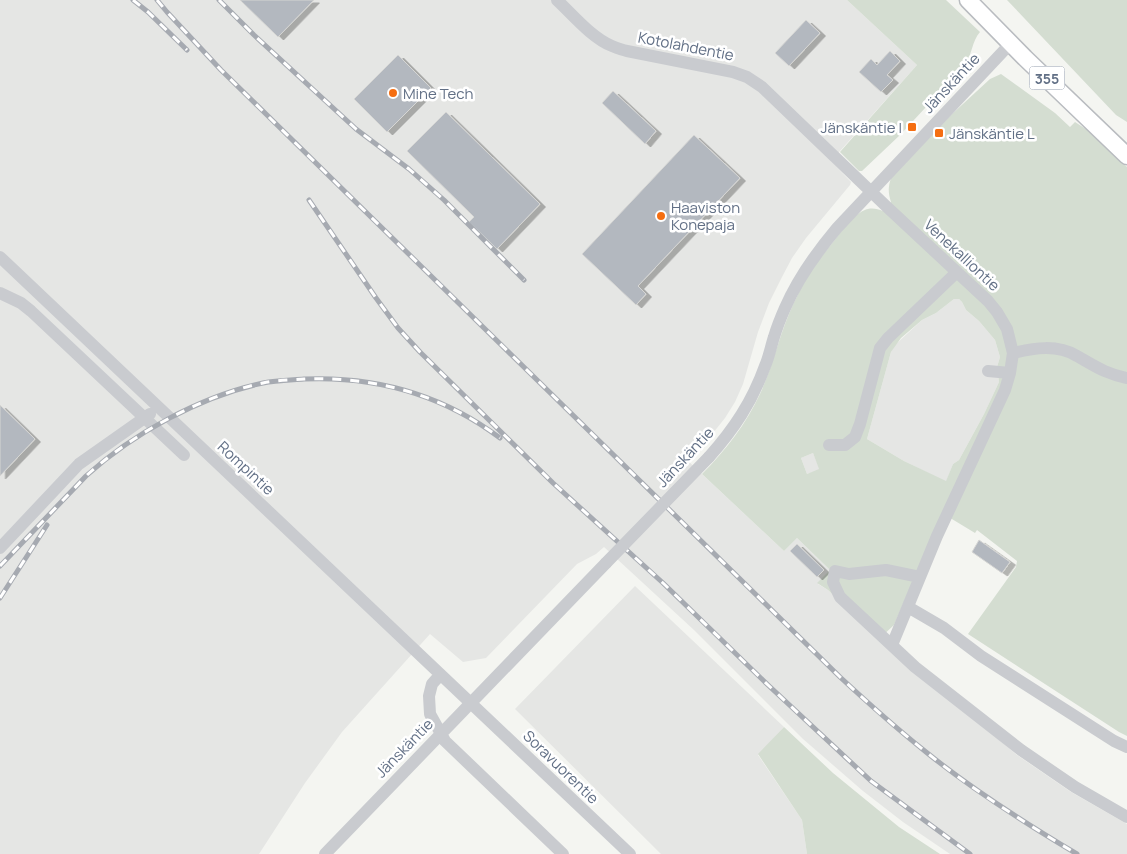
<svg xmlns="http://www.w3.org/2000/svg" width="1127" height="854" font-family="Manrope,sans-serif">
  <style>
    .built { fill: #e5e6e4 }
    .green { fill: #d4ddd1; fill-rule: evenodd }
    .building { fill: #b3b8bf; stroke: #d6d6d4; filter: url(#shadow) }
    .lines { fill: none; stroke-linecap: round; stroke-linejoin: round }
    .major-casing { stroke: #b9bcc0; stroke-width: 19 }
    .minor { stroke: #c9cbcf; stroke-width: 12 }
    .major { stroke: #fff; stroke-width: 16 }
    .rail-casing { stroke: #a6aab1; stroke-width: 5 }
    .rail { stroke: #fff; stroke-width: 3; stroke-dasharray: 9; stroke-linecap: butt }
    .minor-bridge { stroke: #c9cbcf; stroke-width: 12 }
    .poi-dot { fill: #f56e11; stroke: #fff; stroke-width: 2 }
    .labels { text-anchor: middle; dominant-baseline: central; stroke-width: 5; stroke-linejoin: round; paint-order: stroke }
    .shield { fill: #fff; stroke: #909aaa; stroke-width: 1 }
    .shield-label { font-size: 14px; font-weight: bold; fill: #616f85 }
    .street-label { font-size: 15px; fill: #616f85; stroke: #fff }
    .poi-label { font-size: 15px; fill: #616f85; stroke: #fff; text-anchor: start }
  </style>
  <defs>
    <filter id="shadow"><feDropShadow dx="5.5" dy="3" stdDeviation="0" flood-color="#0004"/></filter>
  </defs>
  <rect width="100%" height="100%" fill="#f4f5f1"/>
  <!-- built -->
  <path class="built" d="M0 0H847L917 65 831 161 851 182 850 185 806 238 792 258 782 277 769 303 758 332 743 384 735 402 725 418 713 433 687 460 784 551 797 538 830 570 818 584 828 590 879 639 1017 755 1071 792 1127 824V854H950L903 822 863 791 803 739 694 630 604 547 596 554 577 564 486 658 463 662 430 634 342 732 305 783 259 854H0Z
    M954 299H959L962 302 966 310 979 321 995 340 1000 357 997 367 999 382 984 414 959 460 953 464 946 482 904 461 867 439 891 352 895 345 922 320 936 313Z
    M813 453 820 470 807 474 801 458Z
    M635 586 784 727 758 755 802 820 807 854H661L515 709Z"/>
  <!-- green -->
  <path class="green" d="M847 0H946L980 32C972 41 972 54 966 64L900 135 862 171H859L840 152 917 65Z
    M1007 0H1127V122L1116 115Z
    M1001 74 1055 113 1070 127 1075 122 1092 133 1127 167V736L1119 732 968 634 1016 567 1017 561 977 530 975 533 942 513 894 625 879 639 828 590 817 583 830 570 797 538 784 551 702 474C726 450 746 424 760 394 772 368 778 340 789 314 796 297 805 279 816 264 823 254 830 246 837 237 844 228 857 211 868 209 873 208 878 209 883 211L891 202C888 193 888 187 891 178L951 115 990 79ZM954 299H959L962 302 966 310 979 321 995 340 1000 357 997 367 999 382 984 414 959 460 953 464 946 481 904 461 867 439 891 352 901 338 922 320 936 313ZM813 453 819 469 807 474 801 458Z
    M784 727 833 773 899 827 940 854H807L802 820 758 754Z"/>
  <!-- building -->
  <path class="building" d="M240 0H314L278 37Z
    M806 20 820 33 789 66 775 53Z
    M890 51 900 61 887 75 893 80 881 92 859 72 871 59 877 65Z
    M398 55 431 88 387 132 354 99Z
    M613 91 656 131 645 144 602 103Z
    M446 112 540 204 497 249 469 222 474 217 407 151Z
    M694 135 740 178 638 286 646 294 636 305 582 254Z
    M0 405 35 439 0 476Z
    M979 540 1010 562 1002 573 972 552Z
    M797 544 824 570 817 577 790 551Z"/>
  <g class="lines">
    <!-- major casing -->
    <g class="major-casing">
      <path id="major" d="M968 0 1025 58 1127 156"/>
    </g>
    <!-- minor -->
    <path class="minor" d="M557 0C573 15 592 38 612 46 617 48 622 50 627 51L733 72 747 77 762 87 887 207 988 301 997 312 1007 329 1013 353 1010 373 1005 390 937 536 892 645
      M0 257 630 854
      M0 293 21 303 31 311 184 455
      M1013 353C1034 348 1057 344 1077 356 1095 366 1106 374 1127 378
      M988 371 1010 373
      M829 445H845L855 437 860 424 880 348 888 338 957 272
      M709 457C734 429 752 402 765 366 769 357 771 346 774 337 777 327 781 317 785 308 798 278 816 253 837 228L1011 43
      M0 548 79 464 150 414
      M920 577 886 570 849 574 835 571 833 582 840 597 915 667 1021 750 1075 787 1127 817
      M908 607 944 628 981 656 1114 741 1127 747
      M440 675 432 684 429 696 430 714 445 741 563 854
      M325 854 606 563"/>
    <!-- major -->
    <use href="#major" class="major"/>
    <!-- rail casing -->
    <g class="rail-casing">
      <path id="rail" d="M133 0 148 12 187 50
        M157 0 167 12 221 70 840 677C868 703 896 728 926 752 973 790 1025 823 1077 854
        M219 0 254 35 356 129 409 169 444 200 524 280
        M309 200 376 298 398 328 420 352 553 483 663 583 768 685 871 781 970 854
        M0 566 86 476C132 434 201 396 263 383 276 380 291 380 304 379 376 376 443 395 500 438
        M0 598 47 525"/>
    </g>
    <!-- rail -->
    <use href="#rail" class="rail"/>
    <!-- minor-bridge -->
    <path class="minor-bridge" d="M606 563 709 457"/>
  </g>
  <!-- markers -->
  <g class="poi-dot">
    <circle cx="393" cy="93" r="5"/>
    <rect x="907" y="122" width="10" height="10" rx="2.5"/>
    <rect x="934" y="128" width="10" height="10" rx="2.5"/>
    <circle cx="661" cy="216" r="5"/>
  </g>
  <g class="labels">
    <!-- shield labels -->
    <rect class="shield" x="1029.5" y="66.5" width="35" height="23" rx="4"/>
    <g class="shield-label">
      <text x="1047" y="78">355</text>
    </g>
    <!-- street labels -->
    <g class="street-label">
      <text transform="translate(686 46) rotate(11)">Kotolahdentie</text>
      <text transform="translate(951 83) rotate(-47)">Jänskäntie</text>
      <text transform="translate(962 255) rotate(43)">Venekalliontie</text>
      <text transform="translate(685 457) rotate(-47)">Jänskäntie</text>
      <text transform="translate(246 468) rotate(43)">Rompintie</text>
      <text transform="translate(404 748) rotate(-46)">Jänskäntie</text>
      <text transform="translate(561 767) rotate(44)">Soravuorentie</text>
    </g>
    <!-- poi labels -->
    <g class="poi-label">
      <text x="403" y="93">Mine Tech</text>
      <text x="902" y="127" text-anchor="end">Jänskäntie I</text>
      <text x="949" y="133">Jänskäntie L</text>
      <text x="671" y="207">Haaviston<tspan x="671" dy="17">Konepaja</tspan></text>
    </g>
  </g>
</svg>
